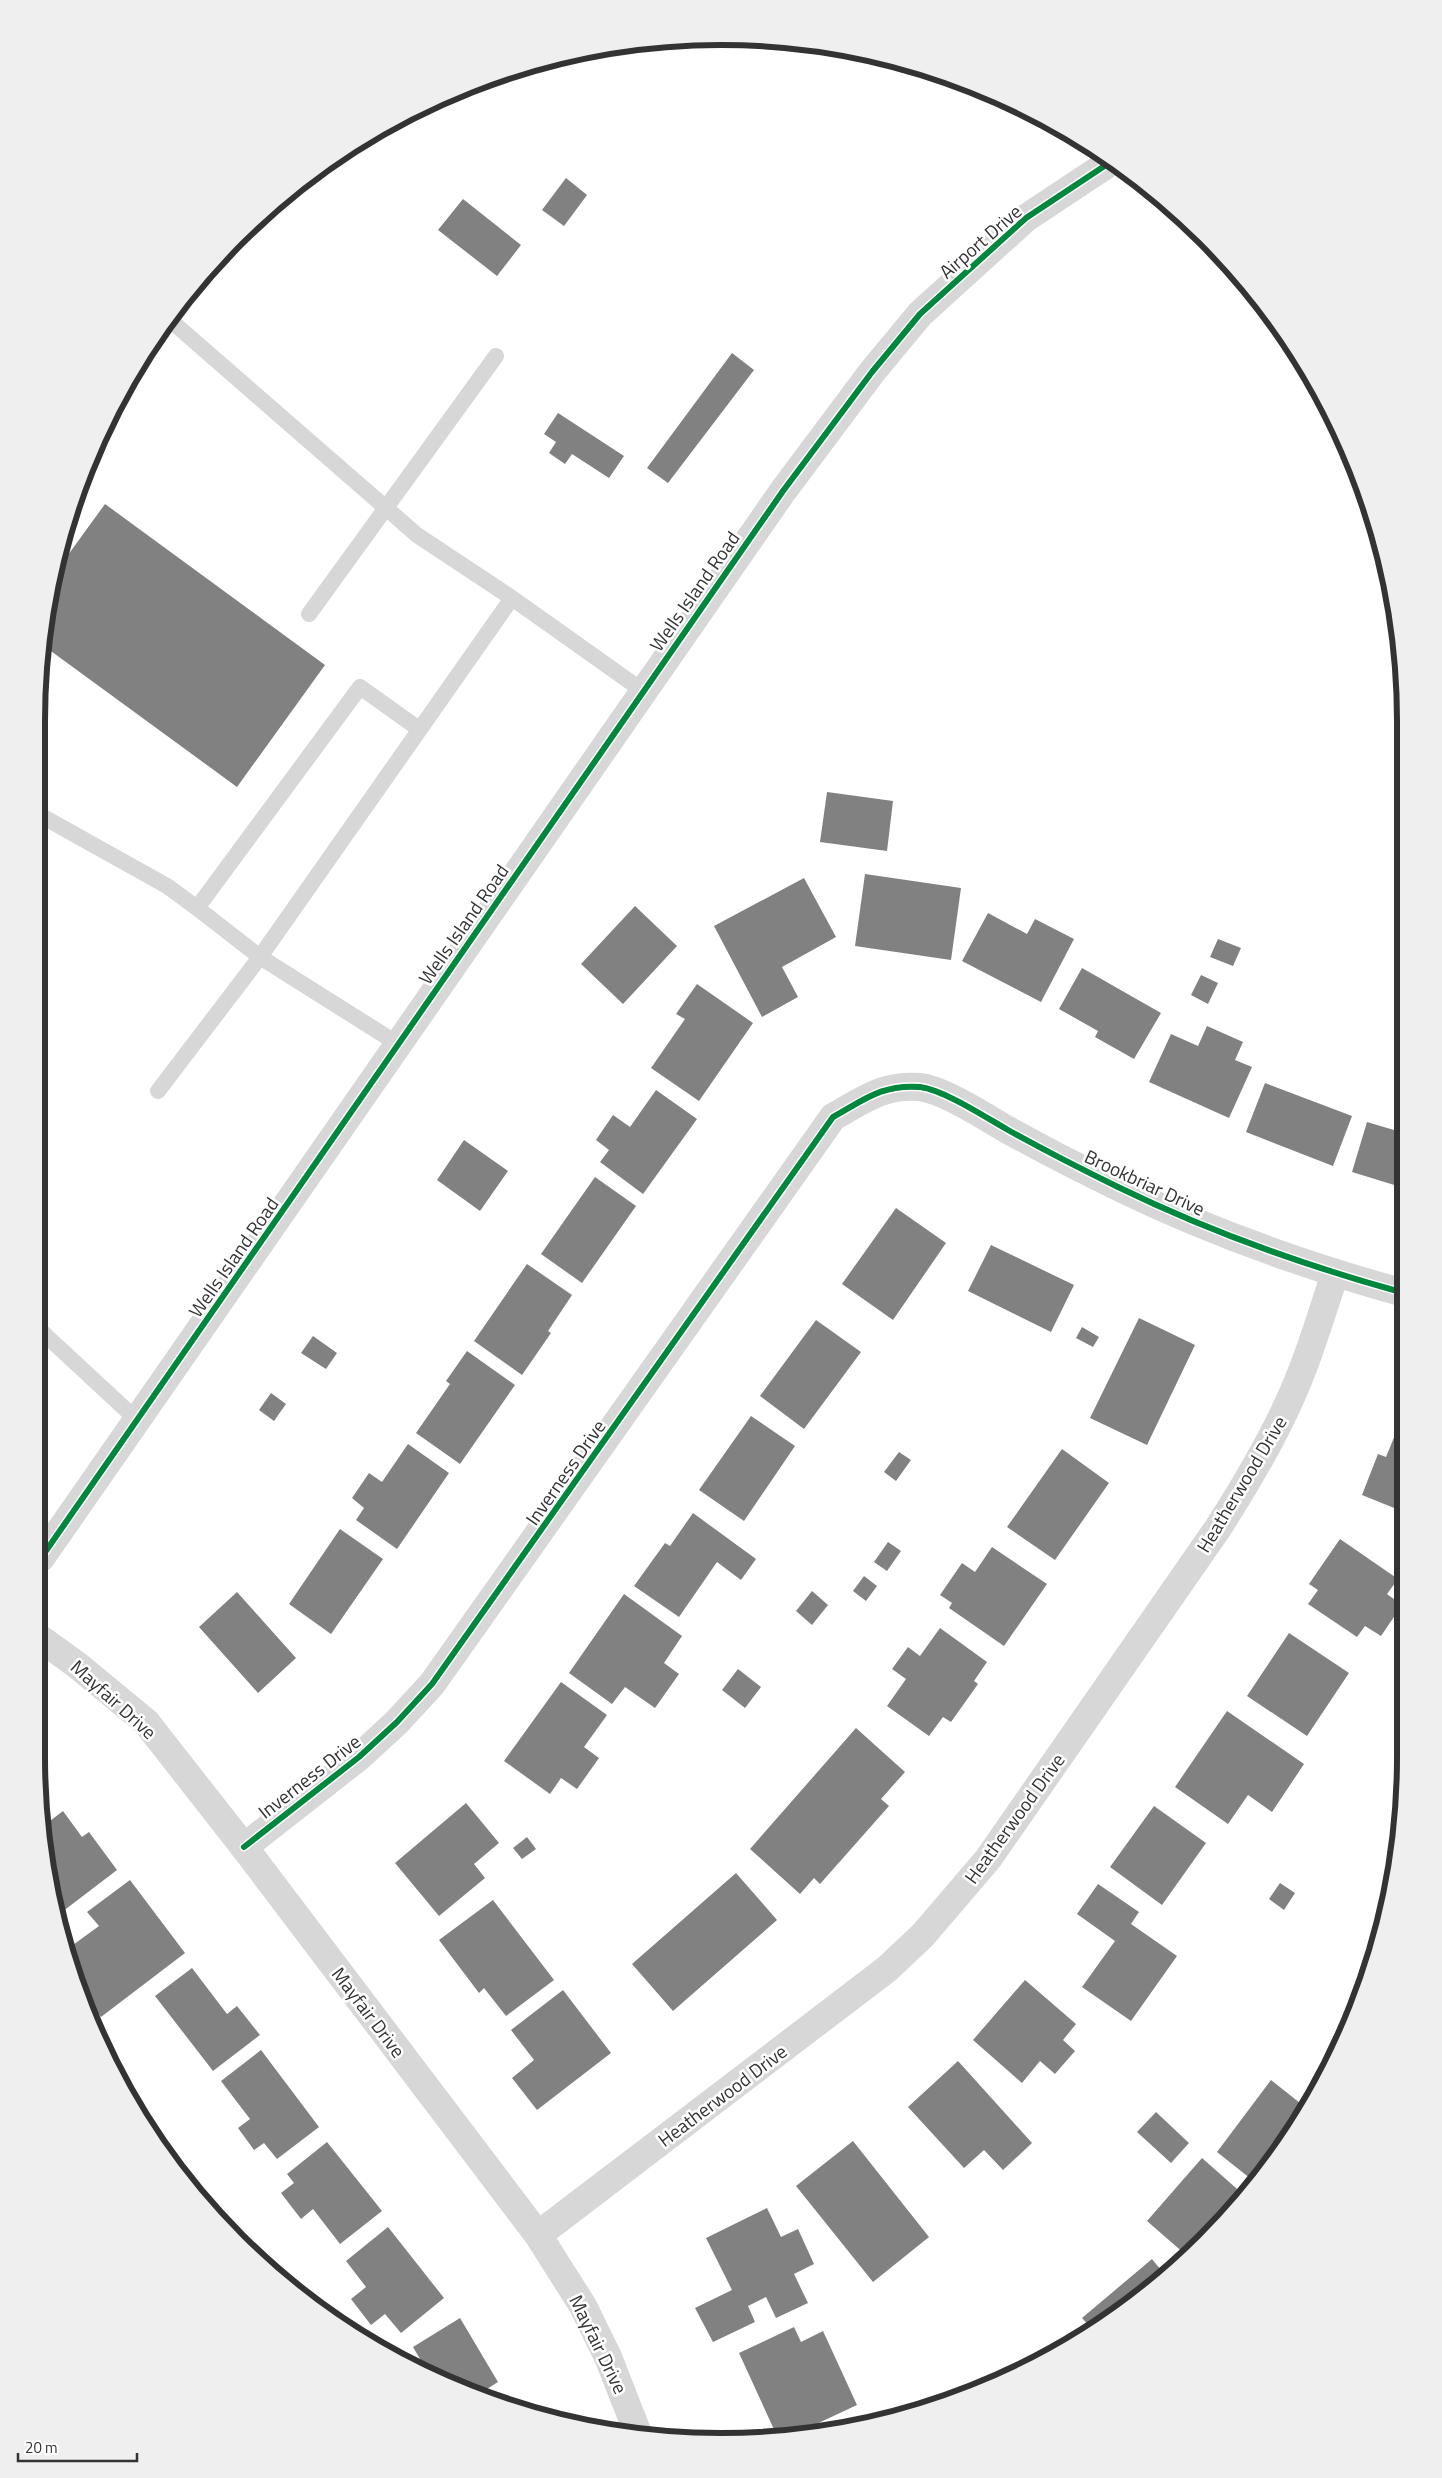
<svg xmlns="http://www.w3.org/2000/svg" width="1442" height="2478" font-family="'Titillium Web',sans-serif">
  <style>
    .building { fill: #818181 }
    .lines { fill: none; stroke-linecap: round; stroke-linejoin: round }
    .service { stroke: #d7d7d7; stroke-width: 16 }
    .minor { stroke: #d7d7d7; stroke-width: 28 }
    .tertiary { stroke: #d7d7d7; stroke-width: 28 }
    .cycleway-casing { stroke: #fff; stroke-width: 9 }
    .cycleway { stroke: #00873e; stroke-width: 6 }
    .labels { text-anchor: middle; dominant-baseline: central; stroke-width: 5; stroke-linejoin: round; paint-order: stroke }
    .street-label { font-size: 19px; fill: #333; stroke: #fff }
    .rim { fill: none; stroke: #333; stroke-width: 6 }
  </style>
  <rect width="100%" height="100%" fill="#fff"/>
  <!-- building -->
  <path class="building" d="M566 178 587 195 564 226 542 210Z
    M463 199 521 245 497 276 438 230Z
    M732 353 754 370 668 483 647 468Z
    M558 413 624 456 609 478 572 454 565 464 549 453 556 442 544 434Z
    M105 504 325 665 237 787 44 646 60 566Z
    M827 792 893 801 887 851 820 842Z
    M865 874 961 888 951 960 855 946Z
    M804 878 836 937 782 967 798 997 762 1017 714 926Z
    M635 906 677 946 623 1004 581 964Z
    M988 913 1027 934 1035 919 1074 939 1041 1002 962 961Z
    M1218 939 1241 948 1233 966 1210 957Z
    M1082 968 1161 1013 1134 1059 1095 1037 1098 1031 1059 1009Z
    M1201 975 1218 983 1208 1004 1191 995Z
    M697 984 753 1023 699 1101 651 1068 685 1019 676 1014Z
    M1207 1026 1243 1042 1235 1060 1252 1067 1229 1118 1149 1082 1171 1034 1198 1046Z
    M1265 1083 1352 1116 1333 1166 1246 1132Z
    M656 1090 697 1119 643 1194 600 1162 609 1150 596 1140 613 1115 630 1127Z
    M1367 1122 1404 1133V1188L1352 1172Z
    M464 1140 508 1171 480 1211 437 1180Z
    M595 1177 636 1206 582 1283 541 1254Z
    M896 1208 946 1243 893 1320 842 1284Z
    M991 1245 1074 1285 1051 1332 968 1291Z
    M527 1264 572 1295 548 1331 551 1333 522 1375 474 1341Z
    M1139 1318 1195 1345 1147 1445 1090 1418Z
    M816 1320 861 1352 804 1429 760 1396Z
    M1082 1327 1099 1337 1093 1347 1076 1338Z
    M313 1336 337 1353 326 1369 301 1353Z
    M467 1351 515 1385 460 1464 416 1433 450 1384 446 1381Z
    M271 1393 286 1404 274 1421 259 1410Z
    M1404 1413V1512L1362 1495 1378 1454 1386 1457Z
    M751 1416 795 1446 744 1521 699 1490Z
    M408 1444 449 1473 397 1549 356 1520 364 1508 352 1498 369 1473 382 1482Z
    M1062 1449 1109 1483 1055 1560 1007 1527Z
    M899 1452 911 1460 896 1481 884 1472Z
    M693 1513 756 1559 741 1580 717 1562 679 1617 634 1586 665 1543 670 1546Z
    M340 1529 383 1559 331 1634 289 1604Z
    M1340 1539 1398 1579 1387 1594 1402 1605 1381 1636 1365 1626 1357 1637 1308 1604 1318 1590 1309 1584Z
    M888 1542 901 1551 887 1571 874 1562Z
    M992 1547 1047 1584 1004 1646 949 1608 952 1603 940 1595 962 1563 975 1572Z
    M864 1576 877 1586 866 1601 853 1591Z
    M812 1591 828 1605 812 1625 796 1611Z
    M237 1592 296 1658 258 1693 199 1627Z
    M624 1594 682 1636 664 1663 679 1674 655 1708 625 1687 612 1704 569 1673Z
    M940 1628 987 1662 974 1681 978 1684 951 1722 943 1717 929 1736 887 1706 906 1679 892 1669 908 1647 920 1656Z
    M1289 1633 1349 1673 1307 1736 1247 1696Z
    M738 1669 761 1687 745 1708 722 1690Z
    M561 1682 607 1715 584 1747 599 1758 577 1789 561 1778 550 1794 504 1761Z
    M1227 1711 1304 1764 1272 1812 1248 1795 1228 1824 1175 1787Z
    M856 1728 905 1772 881 1799 889 1806 820 1884 814 1878 800 1894 750 1849Z
    M466 1803 499 1843 474 1864 485 1878 439 1916 395 1863Z
    M1154 1806 1206 1843 1162 1905 1110 1867Z
    M63 1811 82 1837 89 1832 117 1870 58 1915 42 1847V1827Z
    M527 1837 536 1849 522 1859 513 1848Z
    M736 1873 777 1920 673 2011 632 1964Z
    M130 1880 185 1953 101 2017 74 1980 66 1950 99 1926 87 1912Z
    M1280 1883 1295 1893 1284 1910 1269 1899Z
    M1098 1884 1139 1912 1131 1924 1177 1956 1131 2021 1082 1987 1115 1941 1077 1914Z
    M493 1900 554 1980 506 2016 484 1988 479 1993 439 1940Z
    M192 1968 227 2014 237 2006 260 2035 213 2071 155 1996Z
    M1025 1980 1076 2024 1063 2040 1075 2051 1055 2074 1040 2061 1022 2083 973 2040Z
    M563 1990 611 2053 537 2110 512 2078 534 2060 511 2030Z
    M261 2050 319 2127 277 2159 264 2143 254 2150 238 2128 250 2119 221 2081Z
    M958 2061 1032 2143 1003 2170 984 2150 964 2168 908 2107Z
    M1271 2080 1305 2107 1291 2137 1256 2183 1217 2152Z
    M1156 2112 1189 2143 1171 2163 1137 2132Z
    M853 2141 929 2237 873 2282 796 2186Z
    M327 2142 382 2211 340 2244 313 2209 301 2219 281 2193 294 2183 287 2174Z
    M1202 2158 1245 2196 1236 2209 1186 2255 1147 2221Z
    M767 2208 781 2237 798 2229 814 2264 794 2274 808 2303 776 2318 766 2297 748 2306 755 2322 713 2342 695 2308 732 2290 706 2238Z
    M388 2227 444 2298 401 2333 385 2314 371 2325 351 2299 366 2287 346 2261Z
    M1152 2259 1165 2275 1138 2300 1093 2330 1082 2318Z
    M460 2318 498 2382 479 2394 430 2376 413 2347Z
    M794 2327 801 2342 823 2331 857 2405 795 2434 777 2436 739 2353Z
    M1074 2331 1080 2339 1063 2350 1037 2362Z"/>
  <g class="lines">
    <!-- service -->
    <path class="service" d="M169 319 417 535 512 598
      M309 614 496 356
      M38 814 167 886 197 908
      M398 1044 260 957 197 908 360 687 419 729
      M158 1091 260 957 512 598 643 691
      M40 1330 137 1420"/>
    <!-- minor -->
    <path class="minor" d="M244 1847 359 1757 397 1722 432 1684 833 1117C864 1100 882 1084 920 1087 944 1090 985 1117 1008 1130 1044 1150 1081 1169 1118 1187 1210 1232 1306 1266 1404 1293
      M538 2235 887 1969 923 1935 988 1859 1218 1528C1243 1489 1267 1449 1287 1406 1307 1364 1320 1318 1335 1274"/>
    <!-- tertiary -->
    <path class="tertiary" d="M41 1558 783 491 872 372 920 314 1026 218 1112 161
      M41 1639 77 1665 146 1722 244 1847 538 2235 583 2306 608 2357 637 2431"/>
    <!-- cycleway casing -->
    <g class="cycleway-casing">
      <path id="cycleway" d="M41 1558 783 491 872 372 920 314 1026 218 1112 161
        M244 1847 359 1757 397 1722 432 1684 833 1117C864 1100 882 1084 920 1087 944 1090 985 1117 1008 1130 1044 1150 1081 1169 1118 1187 1210 1232 1306 1266 1404 1293"/>
    </g>
    <!-- cycleway -->
    <use href="#cycleway" class="cycleway"/>
  </g>
  <g class="labels">
    <!-- street labels -->
    <g class="street-label">
      <text transform="translate(980 241) rotate(-41)">Airport Drive</text>
      <text transform="translate(694 591) rotate(-55)">Wells Island Road</text>
      <text transform="translate(463 924) rotate(-55)">Wells Island Road</text>
      <text transform="translate(1145 1182) rotate(25)">Brookbriar Drive</text>
      <text transform="translate(233 1257) rotate(-55)">Wells Island Road</text>
      <text transform="translate(565 1472) rotate(-55)">Inverness Drive</text>
      <text transform="translate(1241 1484) rotate(-59)">Heatherwood Drive</text>
      <text transform="translate(114 1699) rotate(42)">Mayfair Drive</text>
      <text transform="translate(309 1776) rotate(-38)">Inverness Drive</text>
      <text transform="translate(1014 1818) rotate(-54)">Heatherwood Drive</text>
      <text transform="translate(369 2012) rotate(53)">Mayfair Drive</text>
      <text transform="translate(722 2095) rotate(-37)">Heatherwood Drive</text>
      <text transform="translate(599 2344) rotate(64)">Mayfair Drive</text>
    </g>
  </g>
  <!-- crop -->
  <path d="M0 0H1442V2478H0ZM721 45H721A676 676 0 0 1 1397 721V1757A676 676 0 0 1 721 2433H721A676 676 0 0 1 45 1757V721A676 676 0 0 1 721 45Z" fill="#efefef" fill-rule="evenodd"/>
  <path class="rim" d="M721 45H721A676 676 0 0 1 1397 721V1757A676 676 0 0 1 721 2433H721A676 676 0 0 1 45 1757V721A676 676 0 0 1 721 45Z"/>
  <!-- scale -->
  <path d="M18 2453v8h119v-8" fill="none" stroke="#333333" stroke-width="2.5"/>
  <text x="25" y="2453" font-size="15" fill="#333333" stroke="#ffffff" stroke-width="4" paint-order="stroke">20 m</text>
</svg>
